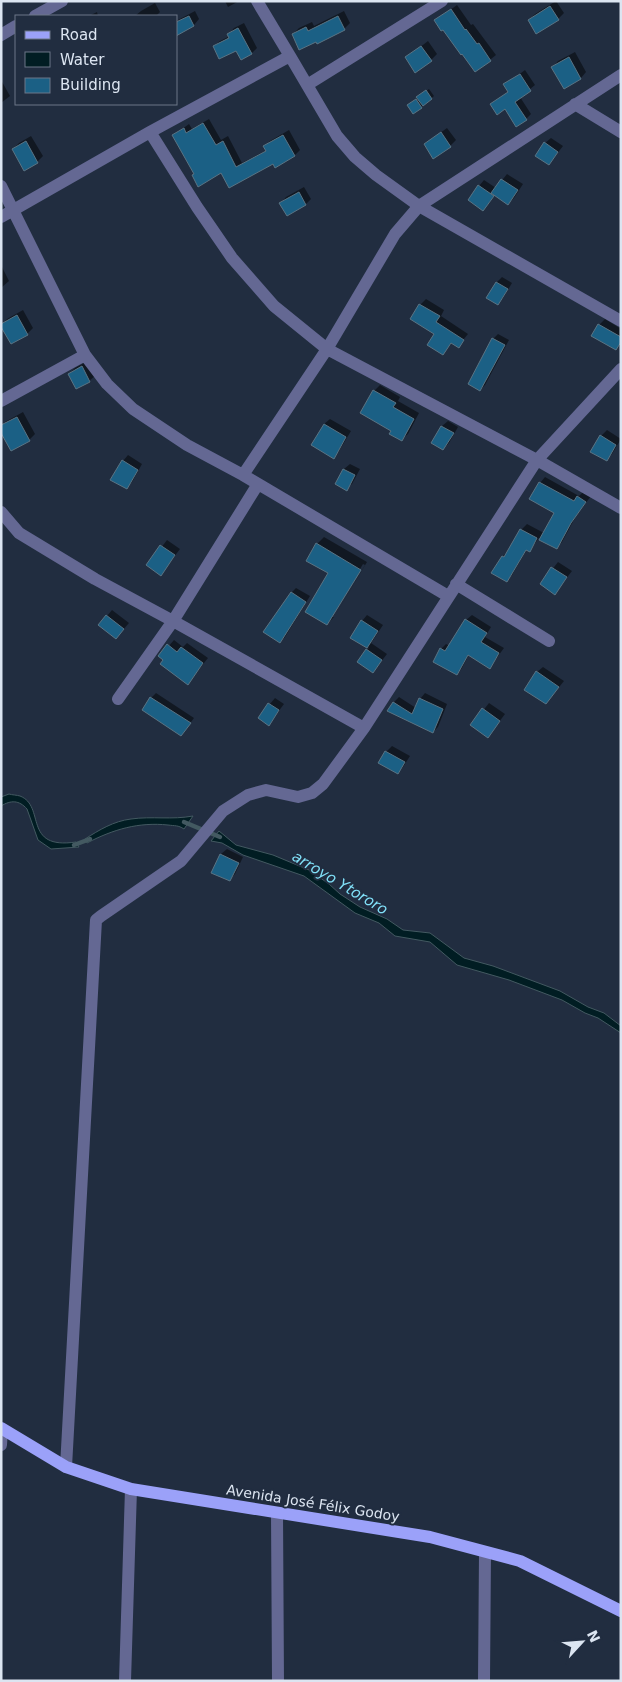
<svg xmlns="http://www.w3.org/2000/svg" width="622" height="1682" font-family="'DejaVu Sans',sans-serif">
  <style>
    .water { fill: #011d23; stroke: #435961 }
    .shadow { fill: #0007 }
    .lines { fill: none; stroke-linecap: round; stroke-linejoin: round }
    .stream { stroke: #435961; stroke-width: 4.5 }
    .building { fill: #1b6085; stroke: #5a7383 }
    .street { stroke: #646893; stroke-width: 12 }
    .primary { stroke: #9ba1f9; stroke-width: 12 }
    .labels { text-anchor: middle; dominant-baseline: central; stroke-width: 4; stroke-linejoin: round; paint-order: stroke }
    .street-label { font-size: 14px; fill: #dce5f1; stroke: #212d40 }
    .water-label { font-size: 15px; font-style: italic; fill: #80dff7; stroke: #212d40 }
  </style>
  <rect width="100%" height="100%" fill="#212d40"/>
  <!-- water -->
  <path class="water" d="M9 794C12 795 17 795 20 796 46 806 22 850 76 842L79 847 51 849 38 840 27 809C19 800 11 800 1 806V797Z
    M193 816 184 829C178 825 175 826 168 825 139 822 114 829 87 843L85 839C99 830 114 821 131 819 152 816 172 820 193 816Z
    M219 831 236 845 273 855 309 870 329 884 340 894 360 907 387 919 403 930 430 933 464 958 493 966 560 991 588 1007 604 1013 621 1026V1033L598 1018 585 1013 562 1000 509 980 457 965 430 942 395 936 379 923 355 913 304 876 243 855 222 843 211 841Z"/>
  <!-- shadow -->
  <path class="shadow" d="M225 1H239L228 7Z
    M556 1 564 13 558 19 529 20 535 14Z
    M155 3 160 12 156 16H135L141 11Z
    M457 5 471 25 473 24 496 55 476 71 444 28 435 21Z
    M195 11 199 19 194 25 176 34V21Z
    M344 11 350 23 344 29 317 42 293 34 299 28 312 22 314 26Z
    M97 12 98 16H89Z
    M244 23 257 48 252 53 237 49 214 46 220 41 230 36 229 34 234 28Z
    M428 41 437 54 431 60 406 58Z
    M575 52 586 72 581 78 564 87 553 67 558 61Z
    M525 70 535 85 520 97 531 114 526 119 505 108 491 104 509 91 505 85Z
    M1 80 10 96 1 103Z
    M429 89 434 96 421 107 411 103Z
    M209 119 221 140 228 136 242 163 267 150 265 146 270 141 289 130 300 150 295 155 274 162 222 172 195 174 174 135 189 124 192 129Z
    M447 128 456 140 450 146 425 144Z
    M31 136 43 156 37 162 13 149 19 143Z
    M551 138 563 146 549 164 545 143Z
    M507 174 523 184 514 198 508 204 495 195 483 210 479 186 484 180 496 188Z
    M304 187 311 199 306 204 281 203 286 197Z
    M1 265 9 281 1 288Z
    M502 277 512 283 503 298 498 303 497 282Z
    M426 299 444 310 441 316 468 334 458 346 452 343 443 353 436 333 412 319 420 305Z
    M23 310 33 328 27 334 2 325 7 319Z
    M605 319 621 329V344L616 349 599 325Z
    M498 334 509 340 485 385 480 390 469 384 493 339Z
    M88 361 95 376 89 381 69 374 75 368Z
    M380 385 400 397 398 401 419 413 408 434 402 439 392 431 362 413 374 391Z
    M23 412 35 434 29 440 1 426 5 422Z
    M330 419 351 431 339 451 334 457 324 424Z
    M448 421 458 427 449 443 443 449 433 443 442 426Z
    M607 430 621 439 612 454 606 460 601 436Z
    M128 455 142 464 132 482 126 488 123 461Z
    M350 464 360 469 352 484 346 489 336 484 344 469Z
    M545 477 579 496 584 491 591 496 576 516 562 542 557 547 539 538 530 550 527 549 512 575 506 581 493 573 503 556 509 551 521 530 527 524 544 533 556 513 540 483Z
    M324 537 367 562 334 617 365 565 363 564 331 617H334L327 624 330 573 317 544Z
    M167 540 180 549 161 574 148 565Z
    M558 562 572 571 555 593 541 584Z
    M296 588 310 596 285 637 280 642 291 593Z
    M112 610 129 623 116 638 107 616Z
    M367 615 383 625 371 643 387 654 373 672 367 650 369 648 352 637 362 621Z
    M472 615 491 627 485 637 504 648 490 667 469 654 462 668 457 674 441 649 446 644 450 646 466 620Z
    M174 640 183 647 187 643 208 658 188 683 160 656Z
    M543 667 564 681 551 697 537 672Z
    M156 693 194 718 185 730 151 698Z
    M425 693 447 704 438 727 433 732 394 702 399 697 416 708 420 699Z
    M275 698 284 704 269 724 259 717Z
    M489 703 505 714 493 730 472 725Z
    M392 746 410 756 403 767 398 773 380 763 386 752Z
    M227 849 243 857 235 874 229 880 213 872 221 854Z"/>
  <g class="lines">
    <!-- stream -->
    <path class="stream" d="M184 822 220 837
      M74 845 90 839"/>
  </g>
  <!-- building -->
  <path class="building" d="M550 6 559 20 536 34 528 20Z
    M451 9 465 30 466 29 477 44 479 43 491 61 475 72 462 54 461 55 443 30 441 31 434 20Z
    M189 16 194 26 176 36V22Z
    M338 16 345 30 317 44 316 42 299 50 292 34 306 27 308 31Z
    M238 28 252 54 241 60 236 51 219 59 213 46 229 38 227 34Z
    M421 46 432 61 415 73 405 57Z
    M569 57 581 79 564 89 551 67Z
    M520 74 531 91 515 102 527 120 516 127 505 109 497 115 490 104 508 92 503 84Z
    M426 90 432 99 423 106 416 97Z
    M416 99 422 108 413 114 407 105Z
    M203 123 216 145 223 141 236 167 266 151 263 146 283 135 295 156 275 168 273 164 229 188 221 173 198 187 192 175 194 174 172 135 184 128 186 133Z
    M441 132 451 147 433 159 424 144Z
    M26 141 38 163 24 171 12 149Z
    M544 142 558 152 549 165 535 156Z
    M501 179 518 190 508 205 491 193Z
    M478 185 494 196 483 211 468 200Z
    M299 192 306 205 287 216 279 203Z
    M496 282 508 289 498 305 486 298Z
    M419 304 440 316 436 322 464 340 459 348 451 343 443 355 427 345 434 334 410 319Z
    M17 315 28 335 11 344 1 327V324Z
    M598 324 621 337V342L616 350 591 336Z
    M492 338 505 345 480 391 468 384Z
    M82 366 90 382 76 389 68 374Z
    M373 390 396 403 393 407 414 419 402 441 389 434 391 431 360 413Z
    M17 417 30 441 11 451 1 433V425Z
    M324 424 346 437 334 459 311 445Z
    M441 426 454 433 443 450 431 443Z
    M600 435 616 445 607 461 590 452Z
    M122 460 138 470 127 489 110 480Z
    M343 469 355 475 347 491 335 484Z
    M539 482 574 501 577 496 586 502 571 523 557 549 539 540 554 513 529 499Z
    M520 529 537 538 530 552 526 550 507 582 491 573 502 556 504 557Z
    M316 543 361 570 327 625 305 612 328 573 306 561Z
    M160 545 175 555 161 576 146 565Z
    M551 567 567 577 555 595 540 584Z
    M291 592 306 602 280 643 263 632Z
    M106 615 124 629 116 639 98 625Z
    M465 619 487 633 481 642 499 653 490 669 468 655 457 675 433 662 440 648 445 651Z
    M361 620 378 631 367 648 350 638Z
    M167 644 177 652 181 647 203 663 188 685 160 664 163 660 158 656Z
    M366 649 382 660 373 673 357 662Z
    M536 671 559 687 546 704 524 690Z
    M150 697 191 723 181 736 142 710Z
    M419 698 443 709 433 733 387 711 393 702 412 714Z
    M268 703 279 710 269 726 258 718Z
    M482 708 500 721 488 738 470 725Z
    M385 751 405 762 398 774 378 763Z
    M220 854 239 863 230 881 211 873Z"/>
  <g class="lines">
    <!-- street -->
    <path class="street" d="M257 1 290 56
      M35 16 62 1
      M1 35 16 26
      M307 85 442 1
      M575 104 621 132
      M150 132 197 207 232 258 274 306 327 349 537 460 621 508
      M1 186 85 355 107 384 133 409 187 445 243 475 448 596
      M1 217 150 132 290 56 337 136 355 157 376 175 419 206 621 321
      M1 401 85 355
      M243 475 327 349 395 234 419 206 621 75
      M1 512 19 533 95 579 173 621 364 728
      M456 584 549 641
      M118 699 173 621 258 484
      M1 1445 2 1429
      M66 1467 96 920 101 916 181 861 223 811 248 795 266 790 298 797 312 793 323 784 364 728 537 460 621 369
      M277 1513 278 1681
      M125 1681 131 1489
      M484 1681 485 1552"/>
    <!-- primary -->
    <path class="primary" d="M1 1428 66 1467 131 1489 430 1537 520 1561 621 1611"/>
  </g>
  <g class="labels">
    <!-- street labels -->
    <g class="street-label">
      <text transform="translate(313 1503) rotate(9)">Avenida José Félix Godoy</text>
    </g>
    <!-- water labels -->
    <g class="water-label">
      <text transform="translate(340 883) rotate(31)">arroyo Ytororo</text>
    </g>
  </g>
  <!-- border -->
  <rect width="622" height="1682" fill="none" stroke="#dce5f1" stroke-width="5"/>
  <!-- legend -->
  <rect x="15" y="15" width="162" height="90" fill="#212d40" stroke="#6c7787"/>
  <rect x="25" y="31" width="25" height="8" fill="#9ba1f9" stroke="#6c7787"/>
  <text x="60" y="40" font-size="15" fill="#dce5f1">Road</text>
  <rect x="25" y="52" width="25" height="15" fill="#011d23" stroke="#6c7787"/>
  <text x="60" y="65" font-size="15" fill="#dce5f1">Water</text>
  <rect x="25" y="78" width="25" height="15" fill="#1b6085" stroke="#6c7787"/>
  <text x="60" y="90" font-size="15" fill="#dce5f1">Building</text>
  <!-- north arrow -->
  <g transform="translate(582 1642) rotate(64)" stroke="#212d40" stroke-width="4" paint-order="stroke">
  <path d="M0-4L9 19L0 12L-9 19Z" fill="#dce5f1"/>
  <text y="-8" font-size="14" font-weight="bold" text-anchor="middle" fill="#dce5f1">N</text>
  </g>
</svg>
